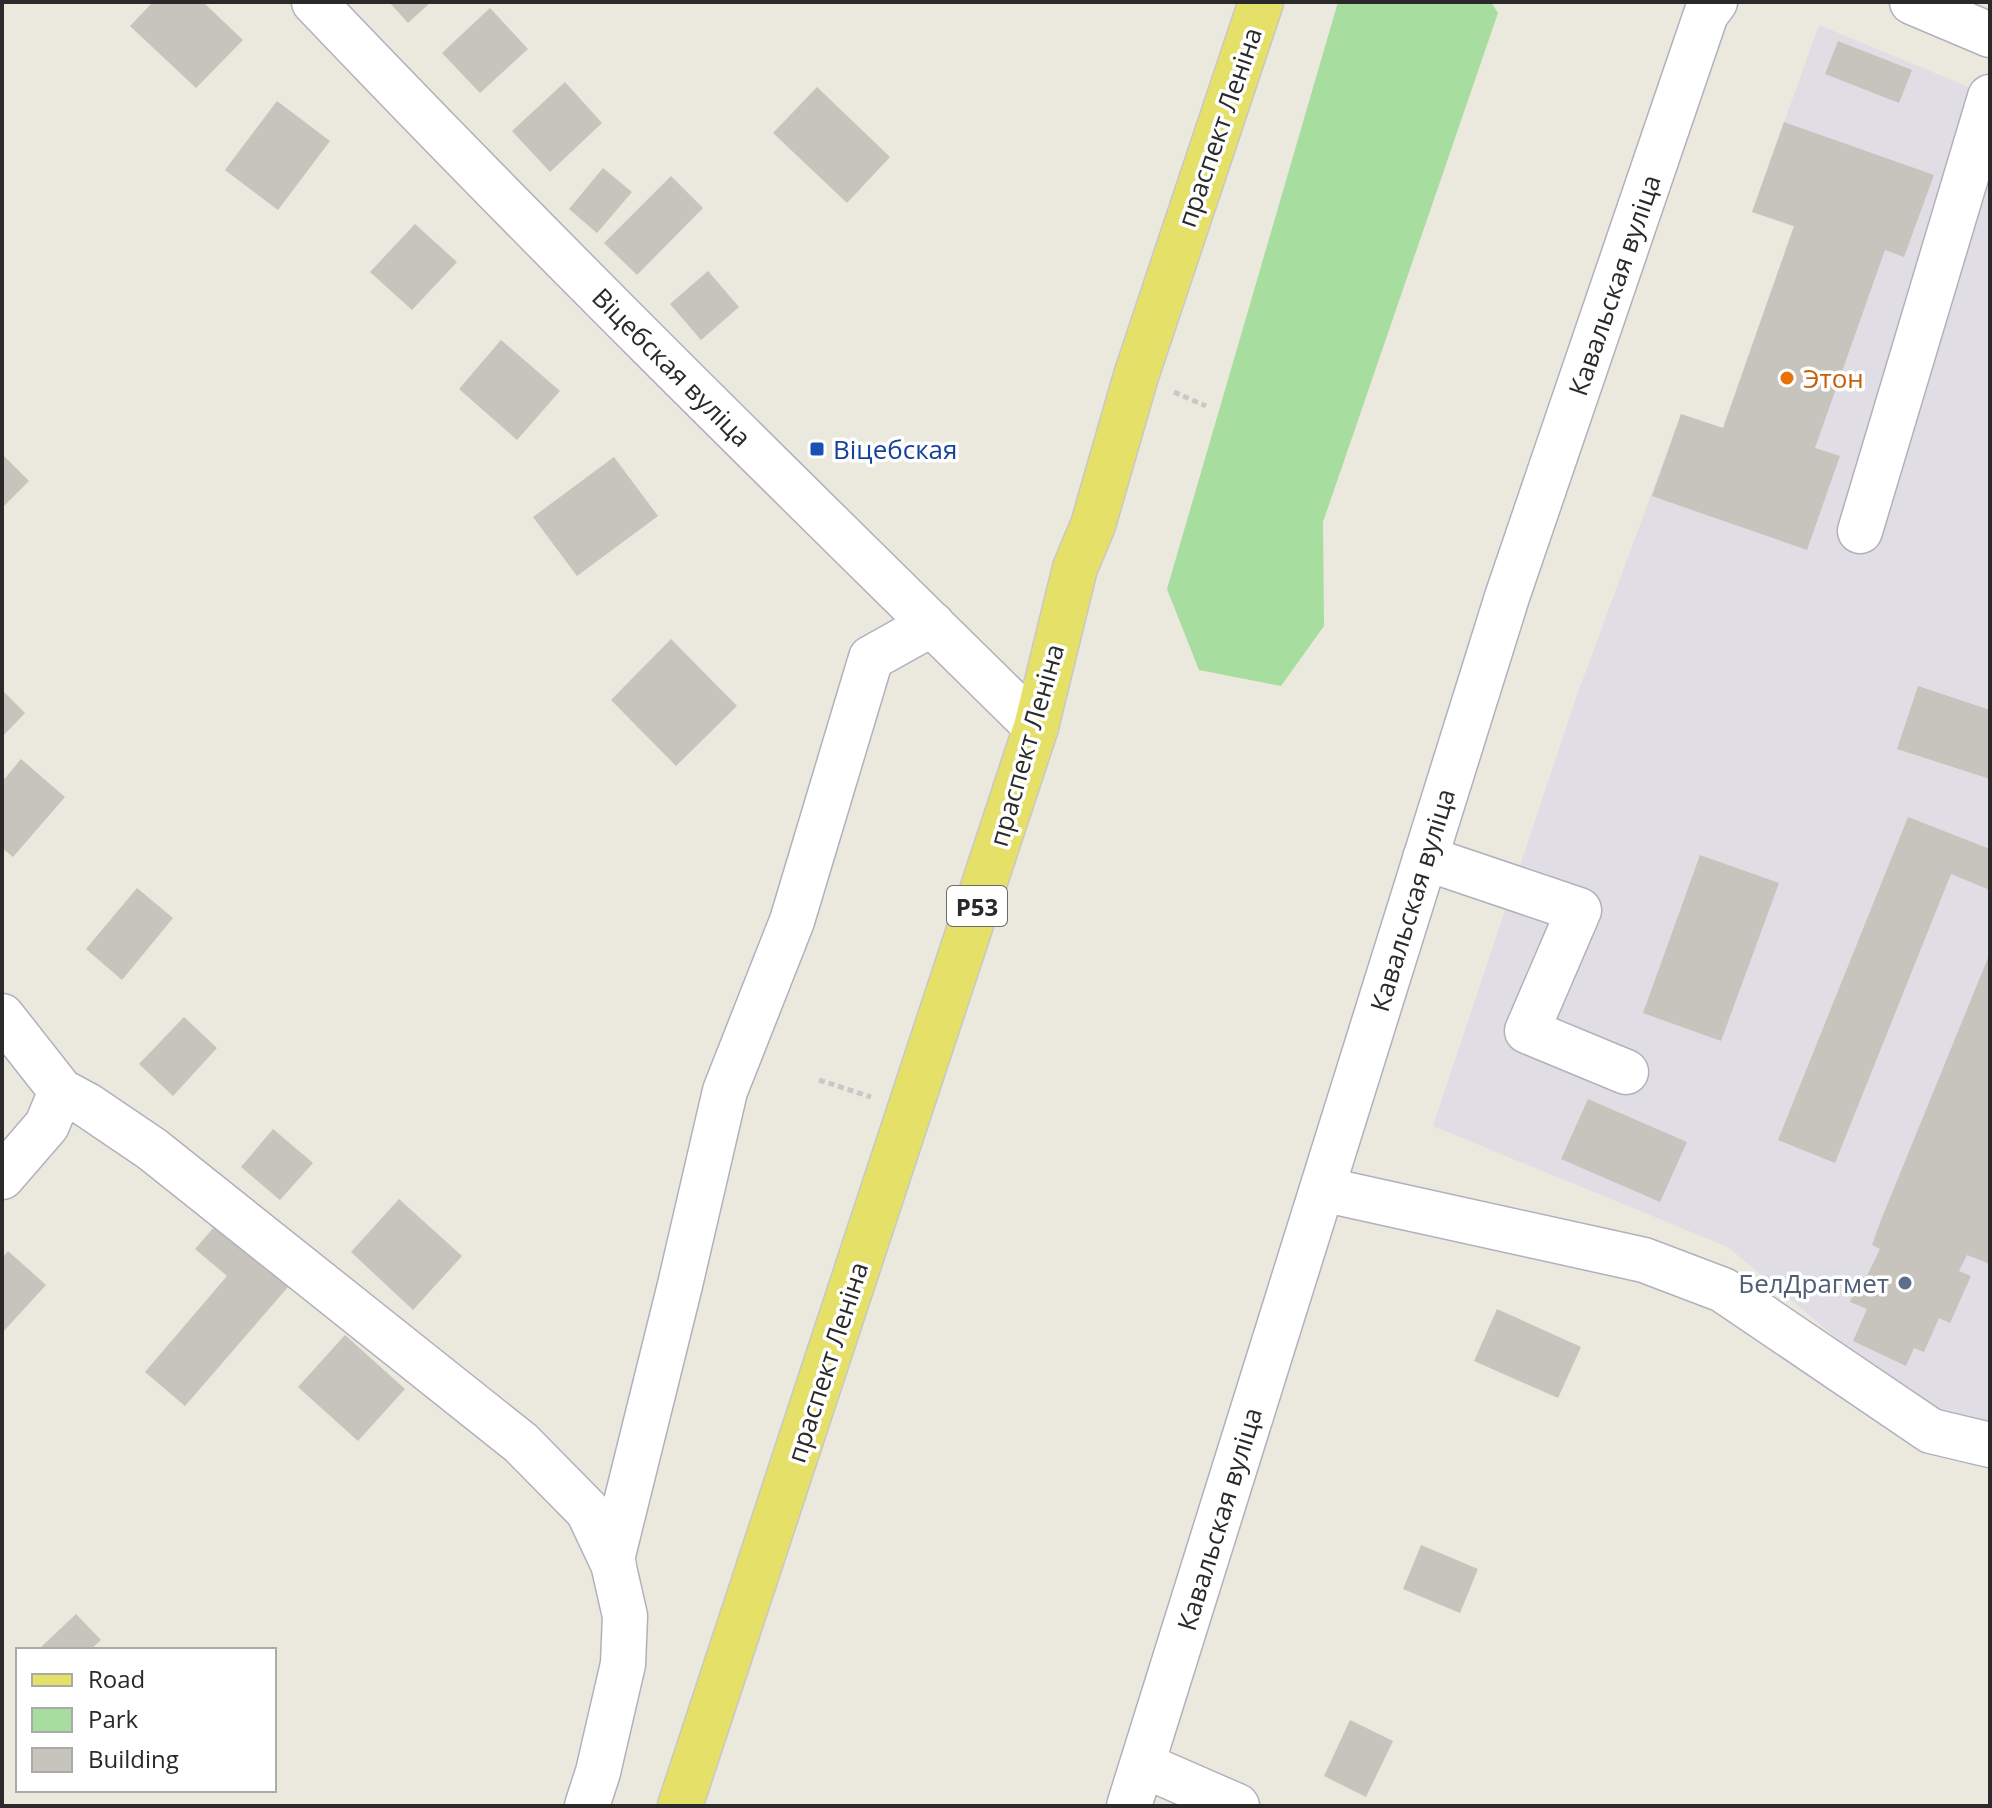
<svg xmlns="http://www.w3.org/2000/svg" width="1992" height="1808" font-family="'Open Sans',sans-serif">
  <style>
    .industrial { fill: #e0dde4 }
    .green { fill: #a7dd9e }
    .building { fill: #c7c4bd }
    .lines { fill: none; stroke-linecap: round; stroke-linejoin: round }
    .minor-casing { stroke: #b1b1bd; stroke-width: 47 }
    .major-casing { stroke: #c8c8c8; stroke-width: 47 }
    .path { stroke: #c8c8c8; stroke-width: 5; stroke-dasharray: 6 4; stroke-linecap: butt }
    .minor { stroke: #fff; stroke-width: 44 }
    .major { stroke: #e5e068; stroke-width: 44 }
    .food-dot { fill: #e8710a; stroke: #fff; stroke-width: 3 }
    .transit-dot { fill: #1a4fb4; stroke: #fff; stroke-width: 3 }
    .service-dot { fill: #5c6f8a; stroke: #fff; stroke-width: 3 }
    .labels { text-anchor: middle; dominant-baseline: central; stroke-width: 7; stroke-linejoin: round; paint-order: stroke }
    .shield { fill: #fff; stroke: #6a6a6a; stroke-width: 2 }
    .shield-label { font-size: 24px; font-weight: bold; fill: #2a2a2a }
    .street-label { font-size: 26px; fill: #2a2a2a; stroke: #fff }
    .food-label { font-size: 26px; fill: #c56008; stroke: #fff; text-anchor: start }
    .transit-label { font-size: 26px; fill: #164399; stroke: #fff; text-anchor: start }
    .service-label { font-size: 26px; fill: #4e5e75; stroke: #fff; text-anchor: end }
  </style>
  <rect width="100%" height="100%" fill="#ebe8dd"/>
  <!-- industrial -->
  <path class="industrial" d="M1819 25 1990 96V1442L1884 1378 1728 1247 1433 1126 1576 698 1681 414 1723 428 1794 227 1752 212Z"/>
  <!-- green -->
  <path class="green" d="M1338 2H1491L1498 13 1323 522 1324 626 1281 686 1199 670 1167 589Z"/>
  <!-- building -->
  <path class="building" d="M153 2H203L243 40 196 88 130 26Z
    M389 2H431L408 23Z
    M490 8 528 49 480 93 442 53Z
    M1838 41 1912 70 1899 103 1825 74Z
    M565 82 602 123 550 172 512 131Z
    M817 87 890 157 847 203 773 133Z
    M277 101 330 141 278 210 225 170Z
    M1784 122 1934 175 1904 257 1885 250 1815 448 1840 456 1807 550 1652 496 1681 414 1723 428 1794 226 1752 212Z
    M603 168 632 192 597 233 569 209Z
    M671 176 703 208 637 275 604 243Z
    M415 224 457 262 412 310 370 272Z
    M708 271 739 307 701 340 670 304Z
    M501 340 560 391 517 440 459 389Z
    M2 454 29 481 2 508Z
    M614 457 658 516 577 576 533 517Z
    M671 639 737 706 676 766 611 700Z
    M1918 686 1990 710V779L1897 749Z
    M2 690 25 713 2 737Z
    M21 759 65 797 13 857 2 848V782Z
    M1908 817 1990 849V890L1951 874 1835 1163 1778 1140Z
    M1700 855 1779 883 1721 1041 1643 1013Z
    M137 888 173 918 122 980 86 949Z
    M1990 953V1264L1967 1255 1959 1271 1971 1276 1950 1323 1939 1318 1924 1352 1914 1348 1906 1366 1853 1341 1867 1309 1850 1302 1861 1276 1866 1278 1880 1249 1872 1245 1881 1220Z
    M184 1017 217 1048 173 1096 139 1064Z
    M1588 1099 1687 1142 1660 1202 1561 1159Z
    M273 1129 313 1163 280 1200 241 1167Z
    M399 1199 462 1256 413 1310 351 1252Z
    M216 1225 288 1287 185 1406 145 1372 227 1276 195 1249Z
    M8 1251 46 1285 2 1333V1258Z
    M1497 1309 1581 1347 1558 1398 1474 1361Z
    M345 1335 405 1389 358 1441 298 1387Z
    M1421 1545 1478 1569 1460 1613 1403 1589Z
    M76 1614 101 1640 90 1650H38Z
    M1350 1720 1393 1741 1366 1797 1324 1776Z"/>
  <g class="lines">
    <!-- minor casing -->
    <g class="minor-casing">
      <path id="minor" d="M314 2C549 249 793 488 1036 727
        M1912 2 1990 35
        M1860 531 1990 97
        M1425 858 1579 910 1527 1031 1626 1072
        M2 1016 61 1091 47 1125 2 1177
        M61 1091 87 1105 152 1149 521 1443 588 1511 614 1566
        M1322 1189 1644 1260 1723 1290 1931 1431 1990 1445
        M1143 1765 1237 1806
        M587 1806 598 1772 623 1664 625 1616 612 1559 680 1285 725 1091 792 921 871 658 932 624
        M1129 1806 1507 597 1706 14 1715 2"/>
    </g>
    <!-- major casing -->
    <g class="major-casing">
      <path id="major" d="M680 1806 1036 727 1075 568 1093 525 1136 376 1261 2"/>
    </g>
    <!-- path -->
    <path class="path" d="M1174 392 1206 406
      M819 1080 871 1097"/>
    <!-- minor -->
    <use href="#minor" class="minor"/>
    <!-- major -->
    <use href="#major" class="major"/>
  </g>
  <!-- markers -->
  <circle class="food-dot" cx="1787" cy="378" r="8"/>
  <rect class="transit-dot" x="809" y="441" width="16" height="16" rx="4"/>
  <circle class="service-dot" cx="1905" cy="1283" r="8"/>
  <g class="labels">
    <!-- shield labels -->
    <rect class="shield" x="947" y="886" width="60" height="40" rx="6"/>
    <g class="shield-label">
      <text x="977" y="906">Р53</text>
    </g>
    <!-- street labels -->
    <g class="street-label">
      <text transform="translate(1219 127) rotate(-71)">праспект Леніна</text>
      <text transform="translate(1614 285) rotate(-71)">Кавальская вуліца</text>
      <text transform="translate(672 367) rotate(45)">Віцебская вуліца</text>
      <text transform="translate(1026 745) rotate(-74)">праспект Леніна</text>
      <text transform="translate(1412 900) rotate(-73)">Кавальская вуліца</text>
      <text transform="translate(827 1362) rotate(-72)">праспект Леніна</text>
      <text transform="translate(1219 1519) rotate(-73)">Кавальская вуліца</text>
    </g>
    <!-- food labels -->
    <g class="food-label">
      <text x="1803" y="378">Этон</text>
    </g>
    <!-- transit labels -->
    <g class="transit-label">
      <text x="833" y="449">Віцебская</text>
    </g>
    <!-- service labels -->
    <g class="service-label">
      <text x="1889" y="1283">БелДрагмет</text>
    </g>
  </g>
  <!-- border -->
  <rect width="1992" height="1808" fill="none" stroke="#2a2a2a" stroke-width="8"/>
  <!-- legend -->
  <rect x="16" y="1648" width="260" height="144" fill="#ffffff" stroke="#aaaaaa" stroke-width="2"/>
  <rect x="32" y="1674" width="40" height="12" fill="#e5e068" stroke="#aaaaaa" stroke-width="2"/>
  <text x="88" y="1688" font-size="24" fill="#2a2a2a">Road</text>
  <rect x="32" y="1708" width="40" height="24" fill="#a7dd9e" stroke="#aaaaaa" stroke-width="2"/>
  <text x="88" y="1728" font-size="24" fill="#2a2a2a">Park</text>
  <rect x="32" y="1748" width="40" height="24" fill="#c7c4bd" stroke="#aaaaaa" stroke-width="2"/>
  <text x="88" y="1768" font-size="24" fill="#2a2a2a">Building</text>
</svg>
